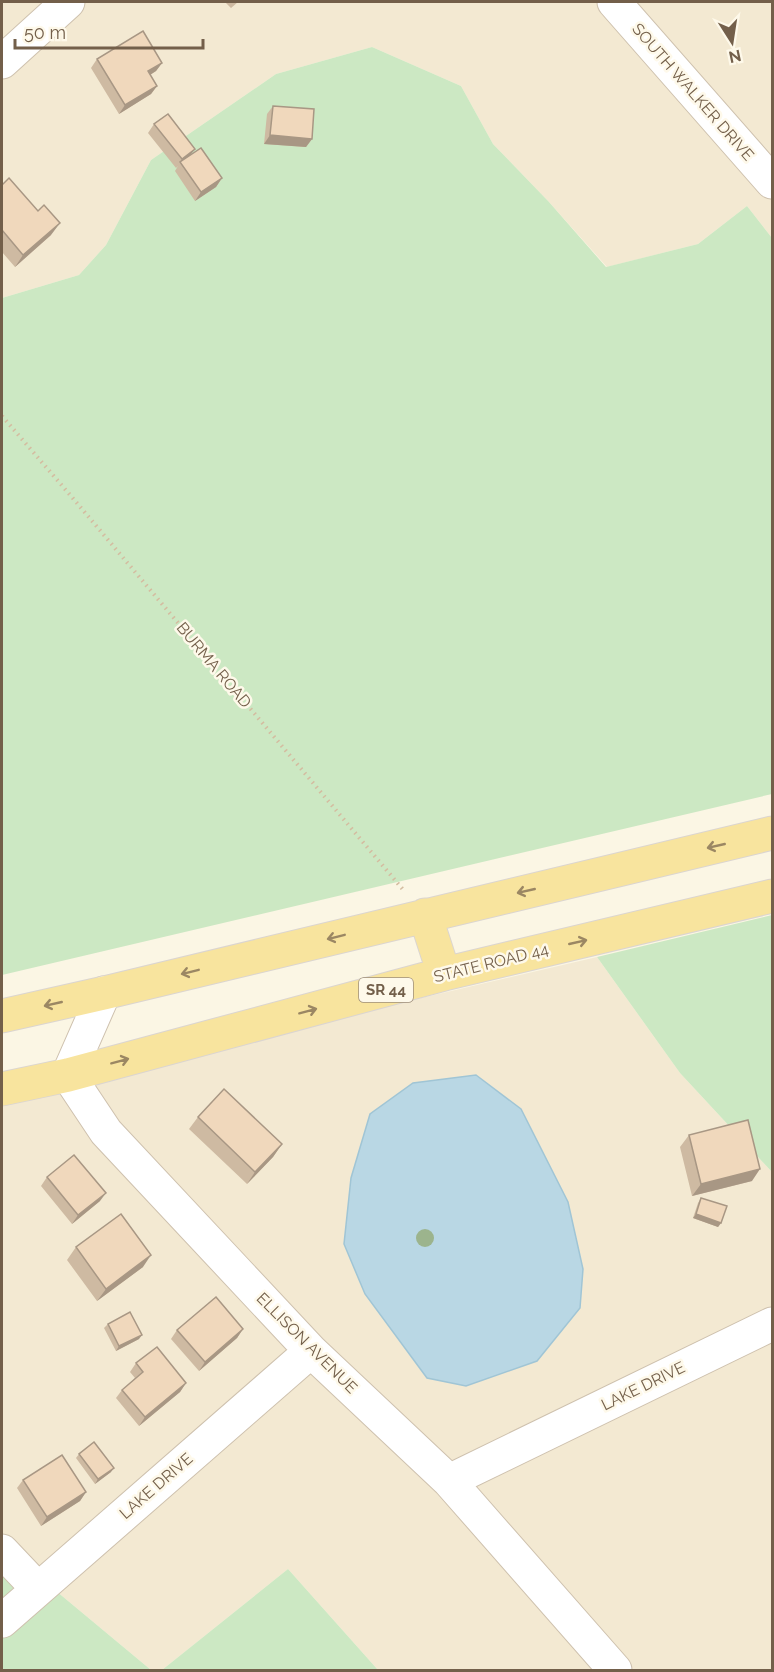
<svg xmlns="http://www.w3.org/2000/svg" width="774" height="1672" font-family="Raleway,sans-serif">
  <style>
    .residential { fill: #f3e9d2 }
    .green { fill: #cce8c3 }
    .water { fill: #b9d7e4; stroke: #a0c5d5; stroke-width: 1.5 }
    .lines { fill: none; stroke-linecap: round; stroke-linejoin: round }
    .minor-casing { stroke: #cec1ae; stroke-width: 35 }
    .major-casing { stroke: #dbd5d0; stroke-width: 35 }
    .path { stroke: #d4bca0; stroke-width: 4; stroke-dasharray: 1.5 4.5; stroke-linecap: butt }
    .minor { stroke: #fff; stroke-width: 33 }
    .major { stroke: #f8e49e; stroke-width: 33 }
    .tree { fill: #9cb48d }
    .wall { fill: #cebaa2 }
    .shaded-wall { fill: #a89784 }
    .building { fill: #f0d8bc; stroke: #a89784; stroke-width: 1.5 }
    .oneway { stroke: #9b8763 }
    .labels { text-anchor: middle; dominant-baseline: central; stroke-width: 5; stroke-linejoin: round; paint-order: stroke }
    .shield { fill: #fef9ea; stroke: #9d8d7a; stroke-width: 1.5 }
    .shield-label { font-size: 15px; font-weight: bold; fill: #735f4a }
    .street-label { font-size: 16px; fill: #735f4a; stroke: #fef9ea }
  </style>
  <rect width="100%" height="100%" fill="#fbf6e4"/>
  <!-- residential -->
  <path class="residential" d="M2 2H772V238L747 206 698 244 607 267 549 202 493 144 461 86 372 47 276 74 151 160 106 245 79 275 2 298Z
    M597 957 680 1073 772 1172V1670H378L288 1569 162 1670H151L2 1546V1096Z"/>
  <!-- green -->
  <path class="green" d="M372 47 461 86 493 144 549 202 606 267 698 244 747 206 772 238V794L2 975V298L79 275 106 245 151 160 276 74Z
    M772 915V1172L680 1073 597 957Z
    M2 1546 151 1670H2Z
    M288 1569 378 1670H162Z"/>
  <!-- water -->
  <path class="water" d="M476 1075 521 1109 568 1202 583 1269 580 1308 537 1361 466 1386 427 1378 365 1294 344 1244 351 1178 370 1114 413 1083Z"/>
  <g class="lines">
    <!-- minor casing -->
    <g class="minor-casing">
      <path id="minor" d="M614 2 772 182
        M2 62 68 2
        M104 993 68 1075 106 1132 311 1351 449 1481 615 1670
        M449 1481 772 1324
        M2 1551 38 1589
        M2 1621 311 1351"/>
    </g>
    <!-- major casing -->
    <g class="major-casing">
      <path id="major" d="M425 915 444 974
        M2 1016 104 993 772 833
        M2 1089 68 1075 444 974 772 896"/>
    </g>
    <!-- path -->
    <path class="path" d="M2 416 71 496 405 892"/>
    <!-- minor -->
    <use href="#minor" class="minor"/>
    <!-- major -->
    <use href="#major" class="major"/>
  </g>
  <!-- trees -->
  <circle class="tree" cx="425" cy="1238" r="9"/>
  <!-- wall -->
  <path class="wall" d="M225 2H238L231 8Z
    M97 59 162 63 156 71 150 75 157 86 151 94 119 114 91 68Z
    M273 106 312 139 306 147 264 144 267 114Z
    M154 124 190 156 222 178 216 187 195 201 175 171 178 166 176 168 148 133Z
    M2 185 51 235 15 267 2 252Z
    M198 1117 282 1144 273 1157 247 1184 189 1129Z
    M689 1135 752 1181 692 1196 680 1147Z
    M47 1177 100 1201 72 1224 41 1186Z
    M701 1198 721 1223 718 1227 693 1218 698 1203Z
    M76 1247 143 1267 97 1301 67 1260Z
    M108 1324 139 1339 116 1351 104 1328Z
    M243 1329 237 1338 199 1371 171 1339 177 1330Z
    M136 1363 186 1383 180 1392 139 1426 116 1398 122 1390 135 1378 130 1372Z
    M79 1454 111 1472 95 1484 76 1458Z
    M23 1480 86 1492 80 1501 41 1526 17 1488Z"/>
  <!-- shaded-wall -->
  <path class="shaded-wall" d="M162 63 156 71 142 80 148 71Z
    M157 86 151 94 119 114 125 105Z
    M270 135 312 139 306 147 264 144Z
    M195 149 189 157 180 162 176 168 182 159Z
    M222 178 216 187 195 201 201 192Z
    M60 223 51 235 15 267 23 255Z
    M282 1144 273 1157 247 1184 255 1172Z
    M760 1169 752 1181 692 1196 701 1184Z
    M106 1193 100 1201 72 1224 78 1215Z
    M696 1214 721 1223 718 1227 693 1218Z
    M151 1255 143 1267 97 1301 106 1289Z
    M243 1329 237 1338 199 1371 205 1362Z
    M142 1335 139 1339 116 1351 119 1346Z
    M186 1383 180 1392 139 1426 145 1417Z
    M114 1468 111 1472 95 1484 98 1479Z
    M86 1492 80 1501 41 1526 47 1517Z"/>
  <!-- building -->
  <path class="building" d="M143 31 162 63 148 71 157 86 125 105 97 59Z
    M273 106 314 109 312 139 270 135Z
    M168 114 195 149 182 159 154 124Z
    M201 148 222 178 201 192 180 162Z
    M9 178 38 211 44 205 60 223 23 255 2 230V185Z
    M224 1089 282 1144 255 1172 198 1117Z
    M748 1120 760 1169 701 1184 689 1135Z
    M74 1155 106 1193 78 1215 47 1177Z
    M701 1198 727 1206 721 1223 696 1214Z
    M121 1214 151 1255 106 1289 76 1247Z
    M216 1297 243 1329 205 1362 177 1330Z
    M130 1312 142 1335 119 1346 108 1324Z
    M157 1347 186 1383 145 1417 122 1390 143 1372 136 1363Z
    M94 1442 114 1468 98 1479 79 1454Z
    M62 1455 86 1492 47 1517 23 1480Z"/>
  <!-- one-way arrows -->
  <defs><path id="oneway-shaft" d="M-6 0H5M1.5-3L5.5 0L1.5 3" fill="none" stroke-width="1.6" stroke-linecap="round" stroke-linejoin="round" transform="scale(1.5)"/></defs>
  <g class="oneway">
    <use href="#oneway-shaft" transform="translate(716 846) rotate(167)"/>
    <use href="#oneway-shaft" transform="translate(526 891) rotate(167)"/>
    <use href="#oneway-shaft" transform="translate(336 937) rotate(166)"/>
    <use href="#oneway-shaft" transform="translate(578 942) rotate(-13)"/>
    <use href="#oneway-shaft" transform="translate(190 972) rotate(166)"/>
    <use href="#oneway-shaft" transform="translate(53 1004) rotate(167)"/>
    <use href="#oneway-shaft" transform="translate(308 1011) rotate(-15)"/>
    <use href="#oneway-shaft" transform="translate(120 1061) rotate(-15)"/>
  </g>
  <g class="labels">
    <!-- shield labels -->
    <rect class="shield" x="359" y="978" width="54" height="24" rx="4.5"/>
    <g class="shield-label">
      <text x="386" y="990">SR 44</text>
    </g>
    <!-- street labels -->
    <g class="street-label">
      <text transform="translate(693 92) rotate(49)">SOUTH WALKER DRIVE</text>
      <text transform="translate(214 665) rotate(50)">BURMA ROAD</text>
      <text transform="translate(491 963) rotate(-14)">STATE ROAD 44</text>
      <text transform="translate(307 1343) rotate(45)">ELLISON AVENUE</text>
      <text transform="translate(643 1386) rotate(-26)">LAKE DRIVE</text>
      <text transform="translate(156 1486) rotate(-41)">LAKE DRIVE</text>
    </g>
  </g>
  <!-- border -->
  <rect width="774" height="1672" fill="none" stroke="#735f4a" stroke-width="6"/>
  <!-- north arrow -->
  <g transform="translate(732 42) rotate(168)" stroke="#fef9ea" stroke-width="4.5" paint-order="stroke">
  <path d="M0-4.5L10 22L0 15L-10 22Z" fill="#735f4a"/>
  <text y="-9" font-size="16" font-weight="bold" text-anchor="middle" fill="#735f4a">N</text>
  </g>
  <!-- scale -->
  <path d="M15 39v9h188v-9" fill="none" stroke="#735f4a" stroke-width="3"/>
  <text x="24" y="39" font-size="18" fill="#735f4a" stroke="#fef9ea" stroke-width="4.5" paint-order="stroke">50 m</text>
</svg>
